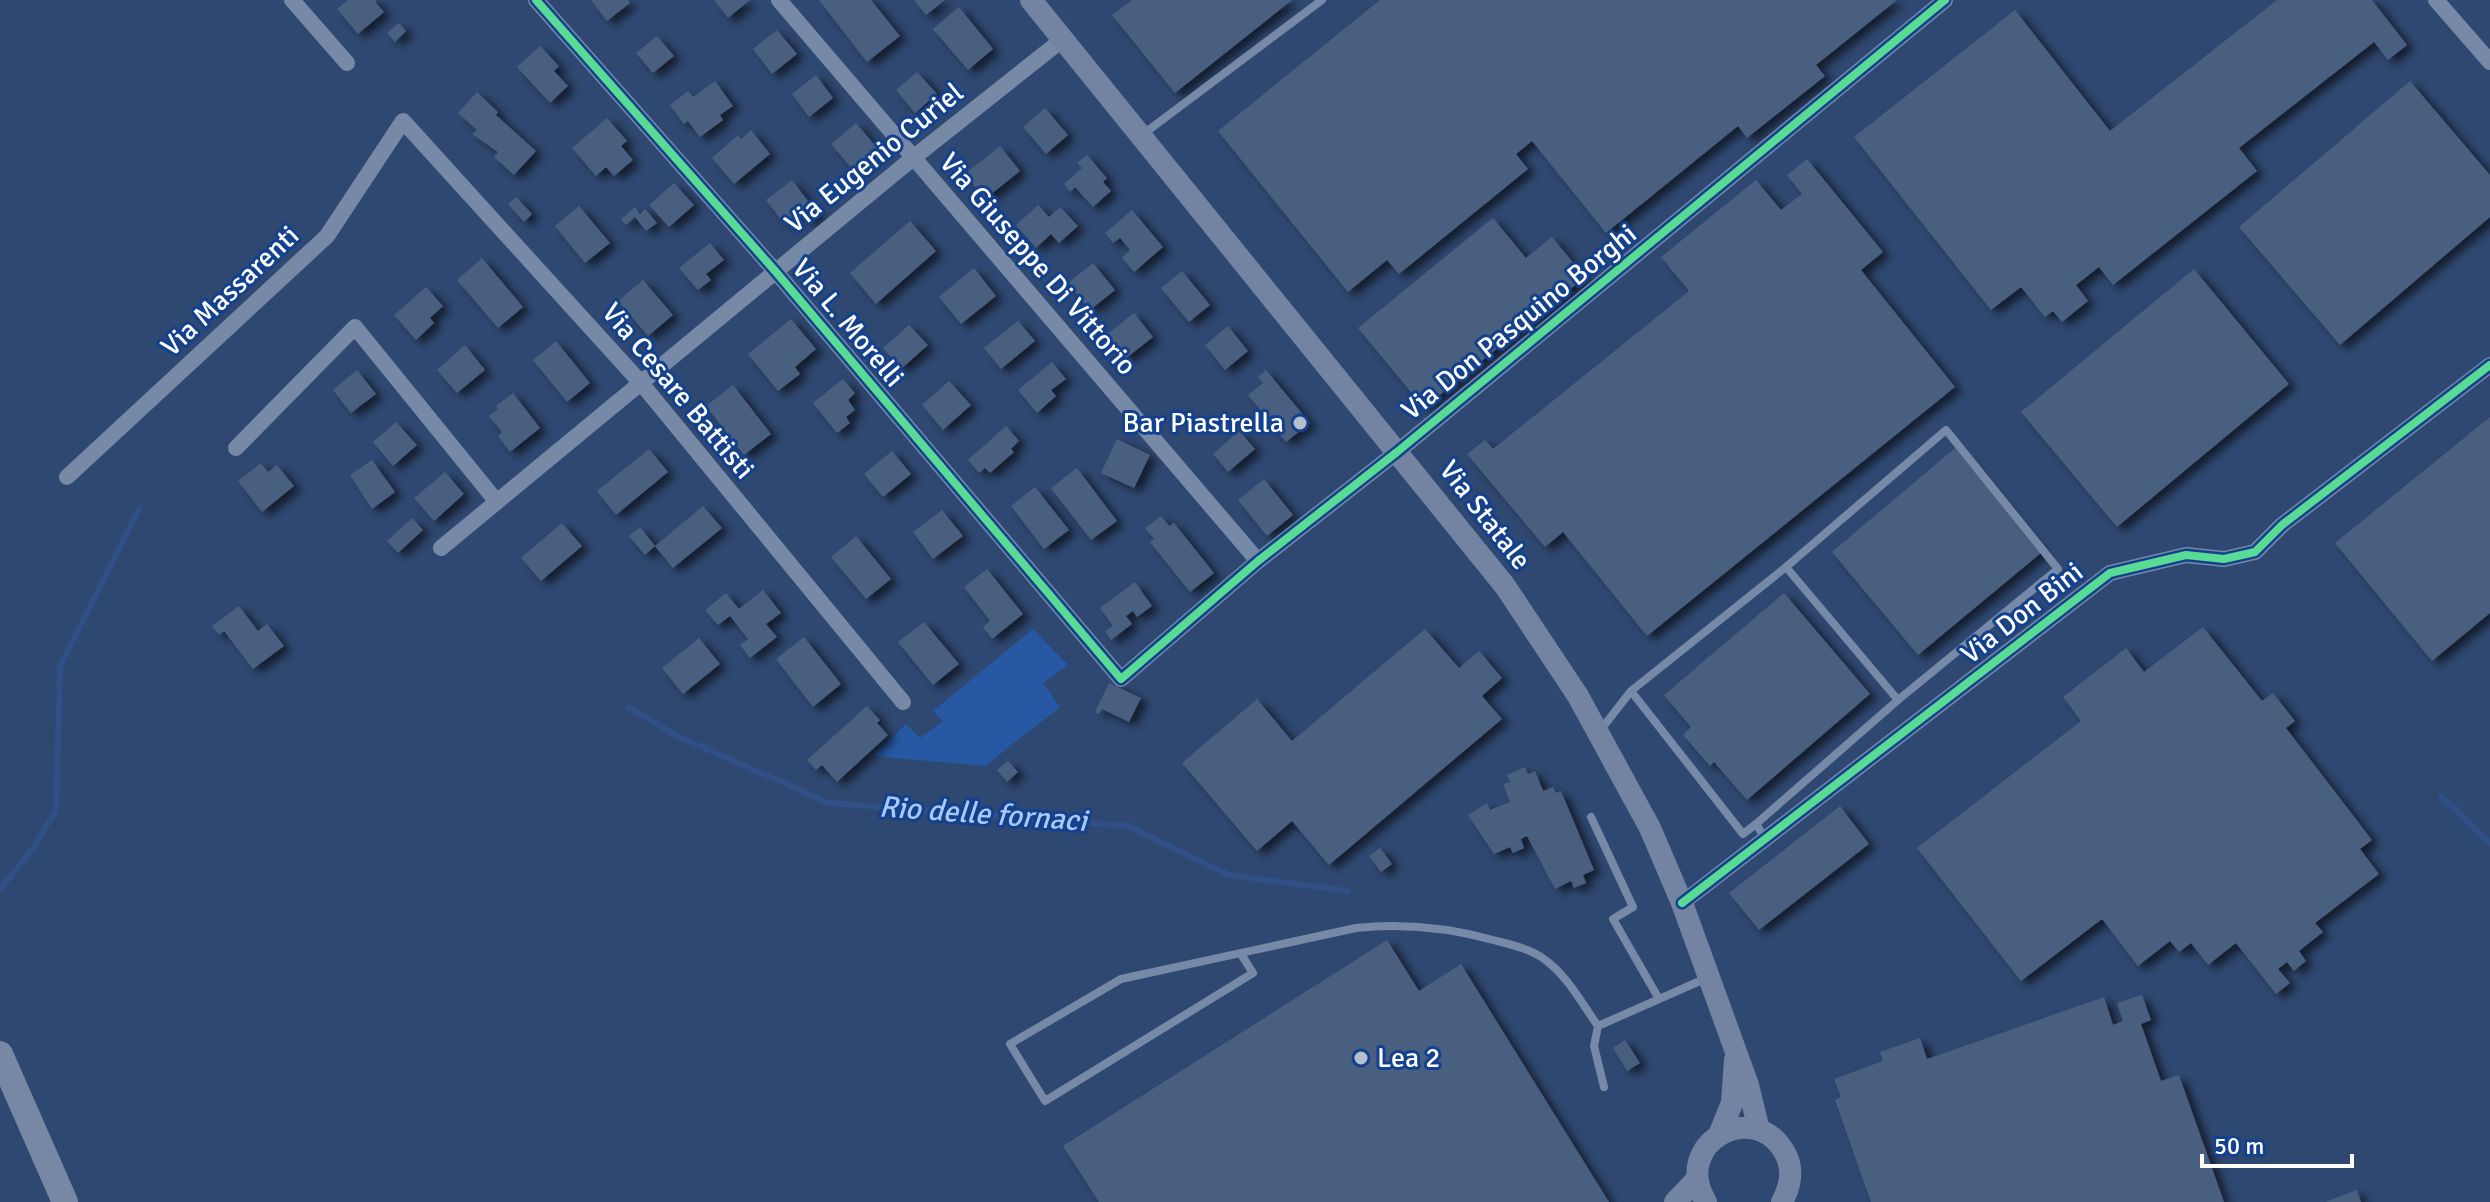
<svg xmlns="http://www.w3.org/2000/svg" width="2490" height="1202" font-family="Signika,sans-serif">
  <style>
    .green { fill: #2658a4 }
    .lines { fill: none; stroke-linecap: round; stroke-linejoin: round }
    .stream { stroke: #2f4f86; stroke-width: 6 }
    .building { fill: #4a5f7f; filter: url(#shadow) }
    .service { stroke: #7689a6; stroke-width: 8 }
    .minor { stroke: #7689a6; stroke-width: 16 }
    .secondary { stroke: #7284a1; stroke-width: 22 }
    .primary { stroke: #7688a3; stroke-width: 26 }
    .cycleway-casing { stroke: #13418d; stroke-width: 13 }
    .cycleway { stroke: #5adb95; stroke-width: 8 }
    .poi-dot { fill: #b6bfcd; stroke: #13418d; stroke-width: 3 }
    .labels { text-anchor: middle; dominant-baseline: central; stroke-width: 6; stroke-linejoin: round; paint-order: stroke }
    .street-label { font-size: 28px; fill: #fff; stroke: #13418d }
    .poi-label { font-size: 28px; fill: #fff; stroke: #13418d; text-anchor: end }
    .water-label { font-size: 30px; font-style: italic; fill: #a9c8f8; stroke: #13418d }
  </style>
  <defs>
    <filter id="shadow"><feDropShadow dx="7" dy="4.5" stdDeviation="4" flood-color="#0009"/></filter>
  </defs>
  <rect width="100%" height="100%" fill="#2f4871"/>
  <!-- green -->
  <path class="green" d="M1033 629 1068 665 1043 683 1060 707 985 766 872 756 906 724 920 738 943 721 933 711Z"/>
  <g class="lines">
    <!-- stream -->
    <path class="stream" d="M628 707 679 737 829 803 1128 826 1229 875 1348 891
      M2441 796 2490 843
      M0 890 36 844 56 810 60 666 139 509"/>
  </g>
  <!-- building -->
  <path class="building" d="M348 0H377L375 2 384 12 358 34 337 9Z
    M591 0H628L630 3 607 21Z
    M714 0H750L728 18Z
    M819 0H871L900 36 867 62Z
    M914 0H945L926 15Z
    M1132 0H1292L1175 93 1112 15Z
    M1380 0H1897L1816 65 1825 76 1747 138 1738 126 1606 233 1532 141 1516 154 1528 169 1399 274 1387 260 1348 292 1218 131Z
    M2277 0H2372L2407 45 2388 60 2374 42 2239 148 2257 171 2113 285 2099 267 2076 285 2088 301 2062 322 2053 311 2045 317 2021 287 1991 310 1854 137 2015 10 2110 131Z
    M959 7 993 49 968 70 933 29Z
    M399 23 406 31 395 42 387 33Z
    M777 30 797 54 772 74 753 49Z
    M657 36 674 56 653 73 636 53Z
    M540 46 559 66 554 71 568 86 550 103 517 67Z
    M917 72 937 94 915 113 896 90Z
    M816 75 833 98 809 117 792 94Z
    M715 81 733 106 720 115 723 120 700 137 688 121 684 124 670 105 688 91 693 97Z
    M2410 81 2490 175V217L2340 345 2239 227Z
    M477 92 498 112 496 115 536 151 514 175 494 157 498 152 472 134 477 130 458 113Z
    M1045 108 1068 135 1046 154 1023 127Z
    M607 118 627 141 621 146 633 160 614 176 606 167 596 176 572 148Z
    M856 123 878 149 853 170 831 144Z
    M751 130 770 154 734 184 712 158 738 135 741 139Z
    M1000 146 1020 171 985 199 965 174Z
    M1087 155 1107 178 1103 182 1111 191 1093 207 1075 187 1070 192 1064 184 1082 168 1077 163Z
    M1807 159 1883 252 1861 270 1955 387 1647 636 1563 532 1545 547 1467 454 1485 440 1493 449 1689 291 1661 257 1756 180 1781 210 1802 194 1787 175Z
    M792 180 818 214 809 222 801 212 785 225 766 200Z
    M674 183 694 205 669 227 649 205Z
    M516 197 532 214 524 222 508 204Z
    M1038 205 1049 217 1060 207 1078 226 1059 243 1051 234 1036 248 1016 225Z
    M579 206 610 243 585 263 555 226Z
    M635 207 640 214 645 209 657 223 646 231 635 217 626 225 621 219Z
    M1132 210 1163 247 1134 272 1122 258 1130 250 1120 238 1113 243 1105 233Z
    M1493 218 1526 258 1552 237 1585 277 1424 408 1358 328Z
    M910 221 936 251 876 304 850 273Z
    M710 243 724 260 706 274 711 280 698 290 679 268Z
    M482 258 523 307 498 328 457 280Z
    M1093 263 1115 290 1090 310 1068 283Z
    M974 268 996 296 961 324 939 297Z
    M2194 269 2289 384 2117 527 2021 412Z
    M1182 271 1210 305 1189 322 1161 288Z
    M643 280 673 315 648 336 618 301Z
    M426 287 443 306 430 318 434 323 416 340 394 315Z
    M1134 313 1153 337 1125 359 1106 335Z
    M791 319 816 349 795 367 800 374 778 391 748 354Z
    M1018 321 1035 341 1001 369 984 348Z
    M909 325 928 345 901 369 883 348Z
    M1228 326 1248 351 1225 370 1205 345Z
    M556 341 590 383 567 402 533 360Z
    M465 345 485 370 457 393 437 370Z
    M1052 362 1066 379 1051 390 1056 396 1037 413 1018 390Z
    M357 370 376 394 351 413 333 390Z
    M1266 370 1310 423 1286 442 1248 395 1263 383 1258 377Z
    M843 379 855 393 848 400 855 410 846 417 850 423 837 433 813 403Z
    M949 381 971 405 943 430 922 405Z
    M733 385 771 434 744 455 706 406Z
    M513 393 540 428 510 452 498 436 502 432 489 416 498 409 496 406Z
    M2490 417V613L2432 661 2335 543Z
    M396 422 417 445 393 466 373 442Z
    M1006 426 1019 441 1011 449 1014 452 990 473 985 468 979 473 968 460Z
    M1239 431 1255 449 1228 472 1213 454Z
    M1117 439 1150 455 1134 488 1101 473Z
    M1955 448 2042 552 1918 655 1832 552Z
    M649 449 668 472 616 515 597 491Z
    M892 451 911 474 883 497 864 474Z
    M372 460 395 492 372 509 350 475Z
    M261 463 268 472 277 465 294 486 262 512 238 481Z
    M1077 468 1117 521 1091 540 1051 488Z
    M445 472 464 494 434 521 414 498Z
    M1264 479 1293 515 1267 536 1238 500Z
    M1035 487 1069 530 1044 549 1011 506Z
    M703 506 722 528 673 568 655 546Z
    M942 510 963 536 933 559 913 532Z
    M1161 516 1169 526 1174 523 1214 573 1190 592 1150 542 1154 539 1145 528Z
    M412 518 423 530 398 553 387 541Z
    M562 523 582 546 541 581 521 558Z
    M640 527 655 546 645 555 629 536Z
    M856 536 891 579 866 599 831 557Z
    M987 569 1023 614 992 639 983 627 990 621 964 587Z
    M1135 582 1152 606 1137 617 1133 611 1126 616 1132 624 1111 640 1105 631 1113 626 1100 608Z
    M763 590 781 613 766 624 777 637 750 658 740 645 748 639 730 616 718 625 705 610 726 593 739 609Z
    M1784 593 1870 694 1747 800 1714 762 1710 766 1683 735 1691 727 1664 695Z
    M239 606 258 631 267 624 284 646 253 669 224 631 219 635 212 626Z
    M924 622 959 664 933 685 898 642Z
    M2203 627 2262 701 2273 693 2295 721 2286 728 2372 840 2360 849 2379 874 2315 923 2323 932 2299 951 2306 961 2294 971 2287 962 2278 969 2290 983 2276 994 2236 943 2208 965 2191 943 2179 952 2170 941 2138 966 2102 919 2021 981 1917 848 2081 721 2063 697 2126 648 2144 672Z
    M1425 629 1459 668 1479 651 1502 678 1482 696 1502 719 1329 865 1292 821 1257 851 1182 763 1257 699 1292 741Z
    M804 637 841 684 813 707 776 659Z
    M699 638 720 664 683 694 662 668Z
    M1109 683 1141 698 1129 722 1102 709 1099 714 1095 712Z
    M867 706 880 720 877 723 888 735 837 782 822 765 816 770 807 760Z
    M1008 761 1018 772 1007 782 997 770Z
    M1525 767 1528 774 1535 771 1543 791 1553 787 1556 793 1561 791 1594 870 1583 875 1586 883 1574 888 1571 881 1555 889 1527 836 1521 839 1524 848 1513 853 1510 847 1494 854 1468 815 1487 803 1490 810 1510 802 1503 784 1510 782 1507 775Z
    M1840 806 1869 844 1759 930 1729 893Z
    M1380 848 1392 864 1381 872 1369 856Z
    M1387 940 1419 991 1461 964 1609 1202H1099L1063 1146Z
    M2142 995 2151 1020 2141 1024 2161 1081 2179 1075 2224 1202H1871L1835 1100 1841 1097 1834 1079 1883 1061 1880 1052 1920 1038 1927 1059 2104 997 2113 1025 2123 1021 2117 1003Z
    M1625 1040 1640 1063 1627 1071 1613 1048Z
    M2357 1190 2361 1202H2325Z"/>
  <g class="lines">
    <!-- service -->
    <path class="service" d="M1142 135 1322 0
      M1786 567 1898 700
      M1631 691 1743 834 1756 824
      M1599 732 1631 691 1786 567 1946 430 2058 569 1898 700 1756 824 1765 838
      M1591 817 1633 907 1613 919 1659 999
      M1241 954 1253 973 1045 1101 1010 1044 1121 979 1356 928C1404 923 1451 928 1497 941 1512 945 1530 949 1544 959 1567 975 1582 1004 1598 1026L1709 977
      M1598 1026 1594 1046 1604 1087"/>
    <!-- minor -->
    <path class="minor" d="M292 0 347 63
      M536 0 776 272 1121 679 1258 561 1397 452 1945 0
      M779 0 1258 561
      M2436 0 2490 62
      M236 448 355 327 497 502
      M67 477 327 236 403 121 641 383 903 702
      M441 548 913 158 1063 39
      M1682 903 2110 573 2186 555 2224 559 2255 552 2282 525 2490 365"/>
    <!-- secondary -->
    <path class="secondary" d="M1031 0 1505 586 1578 696 1650 828 1682 903 1748 1085 1759 1130
      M1719 1135 1732 1103 1735 1060
      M1675 1202 1697 1179
      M1706 1202C1670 1143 1756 1096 1786 1155 1794 1171 1790 1187 1782 1202"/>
    <!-- primary -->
    <path class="primary" d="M0 1054 65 1202"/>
    <!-- cycleway casing -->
    <g class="cycleway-casing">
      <path id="cycleway" d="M536 0 776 272 1121 679 1258 561 1397 452 1945 0
        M1682 903 2110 573 2186 555 2224 559 2255 552 2282 525 2490 365"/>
    </g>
    <!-- cycleway -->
    <use href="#cycleway" class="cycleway"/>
  </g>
  <!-- markers -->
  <g class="poi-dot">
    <circle cx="1300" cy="423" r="8"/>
    <circle cx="1361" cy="1058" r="8"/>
  </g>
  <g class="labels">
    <!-- street labels -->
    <g class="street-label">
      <text transform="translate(874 158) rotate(-39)">Via Eugenio Curiel</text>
      <text transform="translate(1038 264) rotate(49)">Via Giuseppe Di Vittorio</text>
      <text transform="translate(230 291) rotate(-43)">Via Massarenti</text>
      <text transform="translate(1519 322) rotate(-39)">Via Don Pasquino Borghi</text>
      <text transform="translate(848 323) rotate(50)">Via L. Morelli</text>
      <text transform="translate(678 391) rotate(50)">Via Cesare Battisti</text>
      <text transform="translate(1485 515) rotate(52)">Via Statale</text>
      <text transform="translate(2022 613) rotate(-38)">Via Don Bini</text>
    </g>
    <!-- poi labels -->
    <g class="poi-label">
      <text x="1284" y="423">Bar Piastrella</text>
      <text x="1377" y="1058" text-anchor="start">Lea 2</text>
    </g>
    <!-- water labels -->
    <g class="water-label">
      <text transform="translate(983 814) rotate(4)">Rio delle fornaci</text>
    </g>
  </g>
  <!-- scale -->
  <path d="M2202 1154v12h150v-12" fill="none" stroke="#ffffff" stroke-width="4"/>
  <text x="2214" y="1154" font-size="24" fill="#ffffff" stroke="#13418d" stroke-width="6" paint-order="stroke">50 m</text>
</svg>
